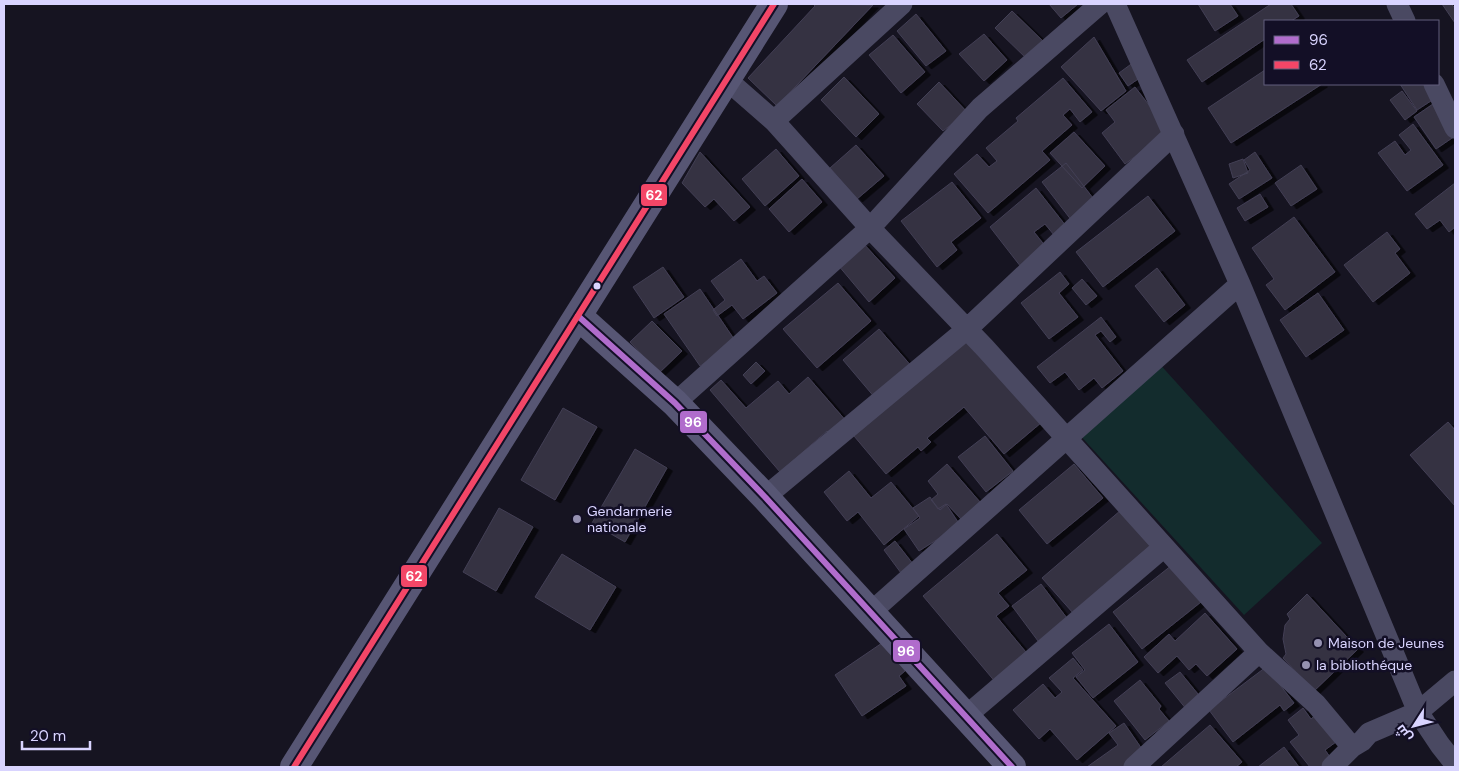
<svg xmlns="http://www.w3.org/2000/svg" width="1459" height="771" font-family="'DM Sans',Cairo,sans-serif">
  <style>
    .green { fill: #132c2d }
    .building { fill: #343243; stroke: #433f54; filter: url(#shadow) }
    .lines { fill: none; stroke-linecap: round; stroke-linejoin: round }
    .street { stroke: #4a4962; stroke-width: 21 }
    .secondary { stroke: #575674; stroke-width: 28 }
    .bus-1-casing { stroke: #130f26; stroke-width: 10 }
    .bus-2-casing { stroke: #130f26; stroke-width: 10 }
    .bus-1 { stroke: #b06ccc; stroke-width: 6 }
    .bus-2 { stroke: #f34667; stroke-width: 6 }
    .bus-dot { fill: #d9d4ff; stroke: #130f26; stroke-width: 2 }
    .poi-dot { fill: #9591b1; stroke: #130f26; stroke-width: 2 }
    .labels { text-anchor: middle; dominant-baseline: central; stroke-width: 5; stroke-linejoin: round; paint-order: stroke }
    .poi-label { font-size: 14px; fill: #d9d4ff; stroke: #130f26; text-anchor: start }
    .line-badge { stroke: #130f26; stroke-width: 2 }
    .badge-label { font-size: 14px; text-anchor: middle; font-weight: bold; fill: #fff }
  </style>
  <defs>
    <filter id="shadow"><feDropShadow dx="5.5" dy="3" stdDeviation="0" flood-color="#0009"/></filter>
  </defs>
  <rect width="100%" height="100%" fill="#161421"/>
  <!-- green -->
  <path class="green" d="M1156 360 1322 543 1244 615 1077 432Z"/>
  <!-- building -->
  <path class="building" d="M813 4 873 5 777 106 748 78 815 6Z
    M1049 4H1078L1061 18Z
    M1198 4H1230L1238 16 1215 31Z
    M1271 4H1291L1299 16 1291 21H1265V39L1202 82 1187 60Z
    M1442 4H1451L1455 8V23Z
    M1012 11 1046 44 1029 61 995 28Z
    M916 14 946 51 926 66 897 31Z
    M984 34 1007 60 984 81 959 54Z
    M893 35 925 72 901 93 869 55Z
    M1094 37 1126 91 1101 111 1061 67Z
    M1134 62 1144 75 1128 86 1119 73Z
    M1265 70V84H1322L1231 143 1208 108Z
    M844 77 879 114 856 137 821 100Z
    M1063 78 1092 112 1080 122 1070 109 1063 115 1072 125 1042 151 1050 160 988 213 954 174 977 154 989 167 997 161 986 148 1018 121 1016 118Z
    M939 82 967 112 943 131 917 104Z
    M1400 84H1429L1437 97 1417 110Z
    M1135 87 1169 131 1125 164 1102 133 1115 122 1106 110Z
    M1402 91 1417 111 1405 120 1390 100Z
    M1433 104 1455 136 1436 149 1414 117Z
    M1413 124 1443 165 1407 191 1378 153 1395 141 1405 155 1411 150 1399 135Z
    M1074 132 1105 166 1082 188 1050 153Z
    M856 145 884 176 857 199 830 168Z
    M776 149 799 176 765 206 742 179Z
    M700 152 750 207 734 221 714 199 705 207 682 183Z
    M1255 152 1272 178 1239 199 1229 184 1250 170 1244 160Z
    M1243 159 1248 173 1233 178 1229 164Z
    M1066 163 1096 202 1072 221 1042 182Z
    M1301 165 1317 189 1291 206 1275 183Z
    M802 179 822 202 789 232 769 209Z
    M952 182 981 218 951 242 957 250 937 267 901 221Z
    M1455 183V227L1449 232 1440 220 1427 229 1415 214Z
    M1036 188 1066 226 1054 235 1045 224 1034 232 1046 247 1021 267 990 227Z
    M1260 194 1268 207 1245 221 1237 208Z
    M1148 196 1175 231 1103 287 1076 252Z
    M1294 217 1335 272 1285 310 1266 285 1274 279 1252 248Z
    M1387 232 1400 249 1395 253 1410 273 1373 302 1344 265Z
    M863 243 895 278 869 302 838 265Z
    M741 259 757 281 764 276 777 293 743 319 732 305 717 316 713 310 725 300 711 281Z
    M663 267 684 297 654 318 633 287Z
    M1157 268 1185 305 1164 322 1135 286Z
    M1060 272 1069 284 1059 293 1078 317 1049 339 1021 303Z
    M1082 279 1097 296 1086 305 1072 288Z
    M838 283 871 321 817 368 783 329Z
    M700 289 736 342 700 366 664 314Z
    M1318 293 1344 330 1306 357 1280 320Z
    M1101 317 1116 337 1110 342 1101 331 1095 335 1123 371 1102 388 1094 378 1079 390 1065 372 1050 383 1037 367Z
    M652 321 682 351 659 373 630 342Z
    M879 329 913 368 876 399 843 360Z
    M970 337 1042 422 1004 454 964 407 927 438 931 442 921 451 918 447 886 474 854 436Z
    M756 362 765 371 751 384 743 375Z
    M808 377 847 422 832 436 827 431 780 472 710 390 721 380 746 408 778 381 789 394Z
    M563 408 597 427 555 500 521 480Z
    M1448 422 1455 430V506L1410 455Z
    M985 436 1013 471 986 492 958 457Z
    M635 449 667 468 625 542 592 523Z
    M947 464 980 502 961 519 947 504 940 510 931 500 938 494 928 481Z
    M1074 464 1103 498 1047 544 1019 510Z
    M849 471 871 498 891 482 919 516 884 545 858 512 847 521 824 492Z
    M930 497 938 509 946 504 960 525 919 551 904 529 920 518 913 508Z
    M499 508 533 527 496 591 463 572Z
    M1121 510 1151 545 1073 613 1042 578Z
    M997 534 1027 570 998 593 1009 606 996 616 1030 657 997 684 923 596Z
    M895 541 913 564 901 573 884 550Z
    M562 554 616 587 590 630 535 597Z
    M1172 565 1201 602 1142 649 1113 612Z
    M1041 584 1070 622 1041 645 1012 606Z
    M1307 594 1358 649 1314 691 1283 658 1286 654 1283 639 1285 625 1290 619 1287 614Z
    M1205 613 1237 649 1207 676 1196 664 1189 670 1177 656 1158 673 1144 657 1169 634 1175 641Z
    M1109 624 1138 662 1093 698 1076 677 1085 670 1072 653Z
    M885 641 905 671 899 676 906 686 862 716 835 675Z
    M1073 658 1083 670 1073 678 1116 726 1077 760 1050 729 1039 739 1013 710 1043 684 1055 698 1062 692 1049 678Z
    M1266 667 1294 703 1284 711 1280 705 1233 742 1209 710Z
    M1180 672 1202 699 1187 710 1165 683Z
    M1140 680 1161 706 1159 709 1169 721 1145 740 1114 701Z
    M1303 708 1311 719 1319 712 1340 739 1325 750 1333 761 1325 767H1310L1290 742 1299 735 1288 720Z
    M1124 723 1144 752 1122 767H1087L1118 745 1109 733Z
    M1210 725 1242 762 1236 767H1161Z
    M1284 747 1299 767H1258Z"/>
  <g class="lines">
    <!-- street -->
    <path class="street" d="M1115 4 1240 284 1418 712 1440 745 1455 764
      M1397 4 1405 21
      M726 79 774 121 870 228 985 348 1259 652 1316 704 1352 747
      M1434 84 1455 128
      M774 121 902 4
      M675 403 870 228 980 108 1100 4
      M765 497 967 329 1174 134
      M871 612 1240 284
      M966 716 1164 547
      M1134 767 1259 652
      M1332 767 1352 747 1362 741 1369 733 1418 712 1455 681"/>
    <!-- secondary -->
    <path class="secondary" d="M578 316 675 403 765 497 1012 767
      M294 767 774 4"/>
    <!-- bus-1 casing -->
    <g class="bus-1-casing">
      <path id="bus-1" d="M578 316 675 403 765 497 1012 767"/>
    </g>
    <!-- bus-2 casing -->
    <g class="bus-2-casing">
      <path id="bus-2" d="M294 767 774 4"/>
    </g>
    <!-- bus-1 -->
    <use href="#bus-1" class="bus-1"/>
    <!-- bus-2 -->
    <use href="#bus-2" class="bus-2"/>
  </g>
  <!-- markers -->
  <circle class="bus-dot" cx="597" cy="286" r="4.5"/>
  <g class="poi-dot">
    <circle cx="577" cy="519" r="5"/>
    <circle cx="1318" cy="643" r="5"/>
    <circle cx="1306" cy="665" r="5"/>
  </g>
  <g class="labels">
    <!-- poi labels -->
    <g class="poi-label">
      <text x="587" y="511">Gendarmerie<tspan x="587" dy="16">nationale</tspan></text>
      <text x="1328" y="643">Maison de Jeunes</text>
      <text x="1316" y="665">la bibliothéque</text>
    </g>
  </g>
  <g class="line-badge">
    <rect x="640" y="183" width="28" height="24" rx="5" fill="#f34667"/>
    <rect x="679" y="410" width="29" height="24" rx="5" fill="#b06ccc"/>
    <rect x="400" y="564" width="28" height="24" rx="5" fill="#f34667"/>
    <rect x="892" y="639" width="29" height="24" rx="5" fill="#b06ccc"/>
  </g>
  <g class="badge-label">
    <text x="654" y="200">62</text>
    <text x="693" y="427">96</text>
    <text x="414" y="581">62</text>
    <text x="906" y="656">96</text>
  </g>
  <!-- border -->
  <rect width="1459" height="771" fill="none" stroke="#d9d4ff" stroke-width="10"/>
  <!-- legend -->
  <rect x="1264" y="20" width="175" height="65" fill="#130f26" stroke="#625e7d"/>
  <rect x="1274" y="36" width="25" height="8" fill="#b06ccc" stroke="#625e7d"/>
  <text x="1309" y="45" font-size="15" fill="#d9d4ff">96</text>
  <rect x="1274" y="61" width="25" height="8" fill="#f34667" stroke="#625e7d"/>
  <text x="1309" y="70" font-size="15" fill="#d9d4ff">62</text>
  <!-- north arrow -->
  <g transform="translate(1414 726) rotate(234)" stroke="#130f26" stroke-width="4" paint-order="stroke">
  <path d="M0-4L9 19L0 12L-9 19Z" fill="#d9d4ff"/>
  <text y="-8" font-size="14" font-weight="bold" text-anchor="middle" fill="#d9d4ff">ش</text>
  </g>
  <!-- scale -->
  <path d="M22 741v8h68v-8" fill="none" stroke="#d9d4ff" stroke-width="2.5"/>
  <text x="30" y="741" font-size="15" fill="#d9d4ff" stroke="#130f26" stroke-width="4" paint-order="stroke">20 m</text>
</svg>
